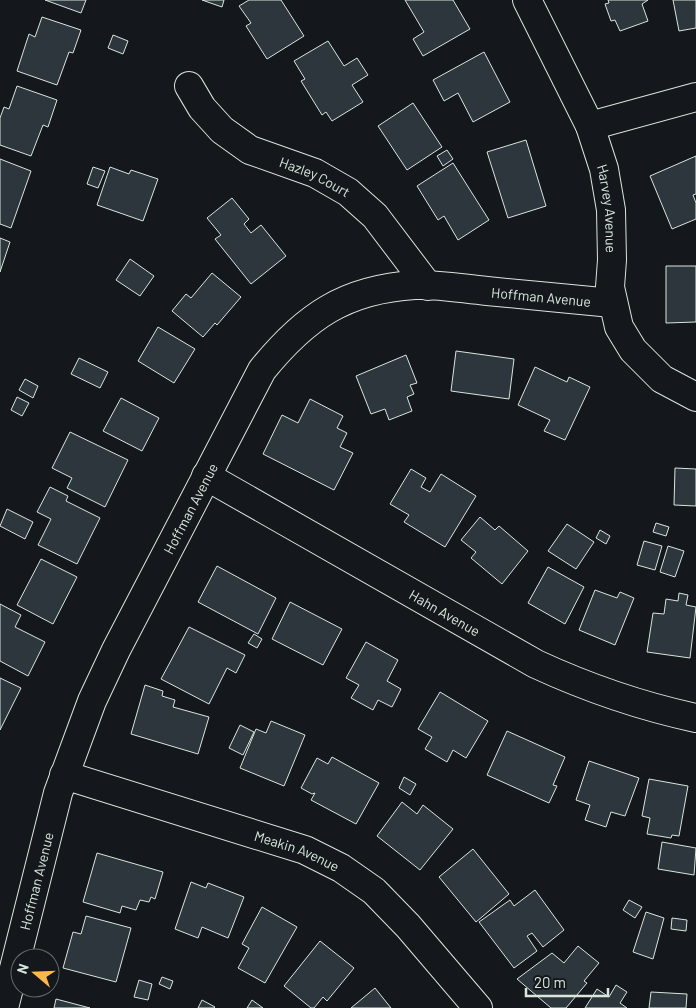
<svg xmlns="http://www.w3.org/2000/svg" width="696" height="1008" font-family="Barlow,sans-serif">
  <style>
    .building { fill: #2c363c; stroke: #d8e6dc }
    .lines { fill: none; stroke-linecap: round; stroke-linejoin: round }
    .minor-casing { stroke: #d8e6dc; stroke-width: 30 }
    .minor { stroke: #14181c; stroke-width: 28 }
    .labels { text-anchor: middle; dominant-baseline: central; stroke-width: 4; stroke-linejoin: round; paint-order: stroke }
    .street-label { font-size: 14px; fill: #d8e6dc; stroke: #14181c }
  </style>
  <rect width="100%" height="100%" fill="#14181c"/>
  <!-- building -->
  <path class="building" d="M45 0H86L81 13Z
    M202 0H224L222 7Z
    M249 0H281L304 36 267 59 246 26 251 23 239 6Z
    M405 0H453L470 29 423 56 413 39 424 32Z
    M608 0H648L642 4 648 21 620 31 615 20 611 21 605 4 609 3Z
    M673 0H696V28L679 31Z
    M42 17 81 30 73 53 69 52 57 85 17 71 29 34 35 37Z
    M113 35 128 41 123 54 108 48Z
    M328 41 344 66 357 58 368 75 352 85 363 102 332 121 326 112 322 115 301 81 305 79 294 61Z
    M484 52 510 102 473 122 458 93 444 101 433 80Z
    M17 86 57 100 48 127 43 125 31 156 0 145V118L4 107 9 109Z
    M413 103 442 147 407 170 378 126Z
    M526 140 546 206 508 218 487 152Z
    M447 150 453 159 443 166 437 156Z
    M696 156V194L693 195 696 203V219L672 229 650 176Z
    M0 159 31 171 11 228 0 224Z
    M453 163 489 220 458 240 444 216 438 220 417 186Z
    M93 167 105 171 98 188 87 184Z
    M110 167 129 174 131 170 158 179 143 221 97 205Z
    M232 198 249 219 244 224 251 233 261 225 286 256 251 284 215 239 221 235 207 218Z
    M0 238 10 242 0 272Z
    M130 259 154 276 140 296 116 280Z
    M666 266H696V322L666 323Z
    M212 273 241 297 217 325 215 323 203 337 172 311 186 294 191 298Z
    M158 327 195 349 174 383 138 361Z
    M456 351 514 359 509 399 451 391Z
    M406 355 417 383 410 385 414 394 407 397 412 411 389 420 385 409 371 414 356 376Z
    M79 358 108 372 100 388 71 374Z
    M535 367 567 382 569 377 590 387 565 440 544 431 550 420 518 405Z
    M25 379 38 386 33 398 19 390Z
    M17 397 29 403 22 416 11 410Z
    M121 398 159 418 142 451 103 431Z
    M310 399 343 416 337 428 347 433 340 447 353 453 334 490 263 454 282 415 298 423Z
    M70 432 128 460 105 507 67 488 72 478 52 468Z
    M675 468 696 469V506L674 505Z
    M411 469 426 478 421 487 430 492 441 474 476 496 445 547 404 522 409 515 390 504Z
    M50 487 68 496 66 501 100 518 77 564 38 545 51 519 37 512Z
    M7 509 33 522 25 539 0 526Z
    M480 517 495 530 499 526 528 551 502 584 471 558 476 552 461 540Z
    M656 523 669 527 666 536 653 532Z
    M567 524 594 542 576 569 548 551Z
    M600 530 610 536 606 544 596 538Z
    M644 541 662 546 655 570 637 565Z
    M668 546 684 551 675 577 660 572Z
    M41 559 77 577 53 624 17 605Z
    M217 566 276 598 258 634 198 602Z
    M548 567 584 587 565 624 528 603Z
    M595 590 617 598 620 592 634 598 615 645 579 630Z
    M679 593 688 595 686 605 696 607 690 658 647 652 653 613 664 614 666 599 678 601Z
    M290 602 342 629 323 665 272 639Z
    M0 604 21 615 15 627 45 642 28 676 0 661Z
    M189 627 245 655 236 673 227 668 209 704 161 679Z
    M254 634 262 639 257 648 248 643Z
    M366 642 398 660 387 681 401 689 392 707 378 700 373 710 351 698 359 685 346 678Z
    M0 678 21 688 0 730Z
    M145 685 163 691 162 696 175 700 173 707 209 717 198 754 131 734Z
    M440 692 488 721 466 758 453 750 447 762 425 749 432 737 418 729Z
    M271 721 305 735 284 786 240 768 256 729 266 733Z
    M240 725 254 732 243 755 229 748Z
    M507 731 565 757 553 785 557 786 549 803 487 775Z
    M332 757 379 783 356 824 311 800 315 793 312 794 301 788 317 758 328 764Z
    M589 761 639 778 625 816 611 812 606 827 585 820 590 805 576 800Z
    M404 777 416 784 410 795 399 788Z
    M649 779 688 786 679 836 672 835 671 838 647 834 650 818 642 816Z
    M402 802 417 814 423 805 453 829 420 870 377 836Z
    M662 842 696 848 694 875 658 869Z
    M473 849 509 894 476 922 439 877Z
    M97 853 163 872 155 899 151 897 149 902 140 900 136 910 122 906 120 913 83 902Z
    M191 882 206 888 208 883 244 897 228 938 202 927 198 938 175 929Z
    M535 890 564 930 543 947 532 933 527 936 537 951 514 968 479 922 510 900 514 906Z
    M629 900 642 907 635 918 623 910Z
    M262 907 297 927 265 983 238 968 249 948 242 944Z
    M646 912 664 918 653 959 633 952Z
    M86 916 131 928 116 982 63 968 73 932 81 934Z
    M672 918 687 920 686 931 671 929Z
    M320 941 354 968 327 1001 323 997 314 1008H311L284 986Z
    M578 946 599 963 584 981 587 983 566 1008H551L517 979 552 953 564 963Z
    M162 977 173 981 170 989 159 984Z
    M139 980 152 984 148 1000 134 997Z
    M616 985 627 992 620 1003 627 1008H585L597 989 609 997Z
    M375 988 391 1008H351Z
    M651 992 687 994 686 1008H649Z
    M56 999 90 1008H54Z
    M202 1000 215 1007 214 1008H198Z
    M252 1000 263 1008H247Z"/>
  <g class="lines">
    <!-- minor casing -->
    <g class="minor-casing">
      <g id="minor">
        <path id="s1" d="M527 0 590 126 604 169 611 210 612 260 610 287 619 327 633 350 662 379 696 397"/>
        <path id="s2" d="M189 86 202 108 222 130 250 150 315 173 348 192 375 216 428 286"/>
        <path d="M590 126 696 97"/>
        <path id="s3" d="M206 476 536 664C588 688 640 706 696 718"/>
        <path id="s4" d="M64 775 305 850 341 868 374 891 408 926 478 1008"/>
        <path id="s5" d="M4 1008 58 793 92 701 116 650 262 370C305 317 345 289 415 285 439 284 464 289 487 291 529 295 570 299 612 303"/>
      </g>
    </g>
    <!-- minor -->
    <use href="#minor" class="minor"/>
  </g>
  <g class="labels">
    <!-- street labels -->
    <g class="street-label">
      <text stroke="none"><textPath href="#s2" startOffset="160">Hazley Court</textPath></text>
      <text stroke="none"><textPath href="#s1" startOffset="226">Harvey Avenue</textPath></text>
      <text stroke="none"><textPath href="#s5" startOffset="1000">Hoffman Avenue</textPath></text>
      <text stroke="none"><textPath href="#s5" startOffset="536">Hoffman Avenue</textPath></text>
      <text stroke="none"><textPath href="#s3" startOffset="275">Hahn Avenue</textPath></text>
      <text stroke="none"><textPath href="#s4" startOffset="245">Meakin Avenue</textPath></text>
      <text stroke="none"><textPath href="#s5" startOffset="131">Hoffman Avenue</textPath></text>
    </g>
  </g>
  <!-- north arrow -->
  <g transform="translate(35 973) rotate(289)"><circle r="24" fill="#14181c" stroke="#626a69"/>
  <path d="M0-4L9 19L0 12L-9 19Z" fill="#ffb74d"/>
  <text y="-8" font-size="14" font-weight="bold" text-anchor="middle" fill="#d8e6dc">N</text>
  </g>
  <!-- scale -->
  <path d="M526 988v8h82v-8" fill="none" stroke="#d8e6dc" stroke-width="2.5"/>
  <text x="534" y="988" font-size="15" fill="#d8e6dc" stroke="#14181c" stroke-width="4" paint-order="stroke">20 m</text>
</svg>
